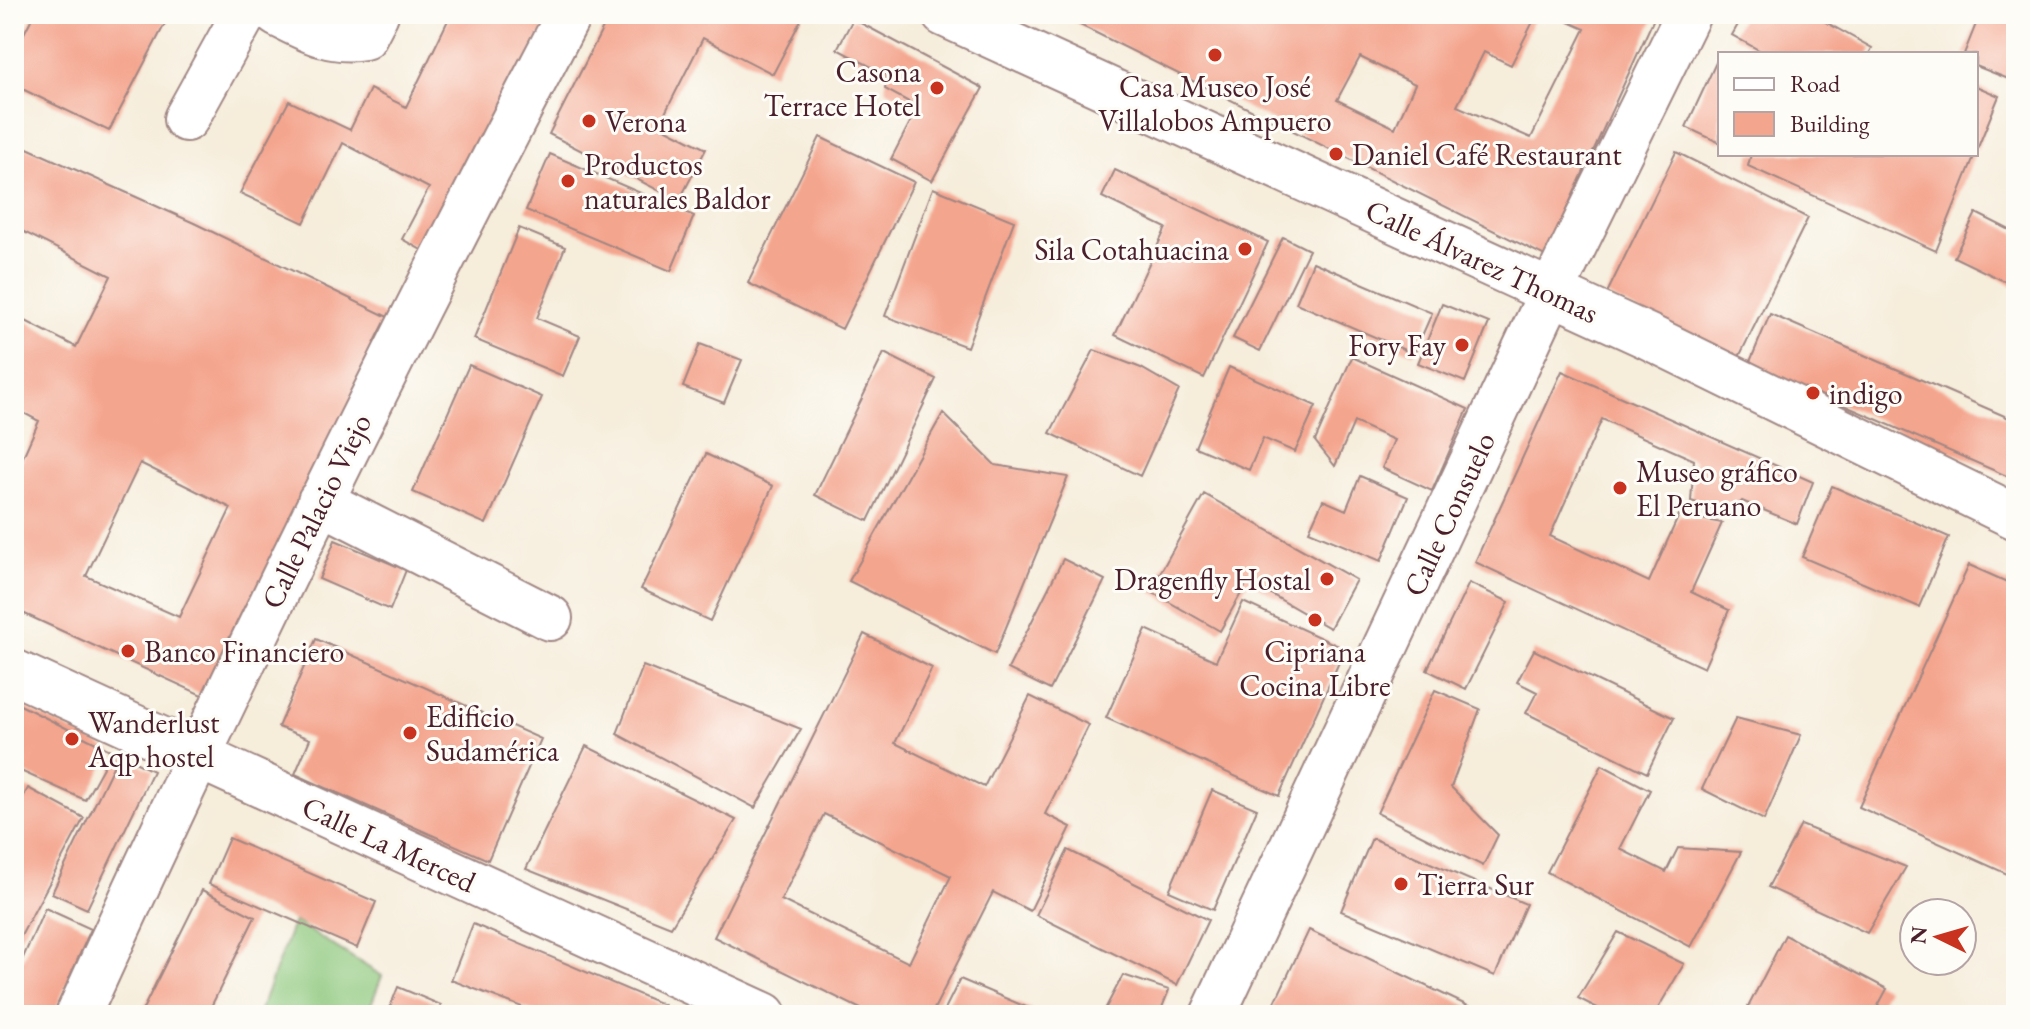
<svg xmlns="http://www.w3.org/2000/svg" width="2030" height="1029" font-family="'EB Garamond',serif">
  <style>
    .green { fill: #8dc87d; stroke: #6c7454; stroke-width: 2 }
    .building { fill: #f4a58e; fill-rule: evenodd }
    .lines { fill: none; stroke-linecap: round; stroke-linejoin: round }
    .minor-casing { stroke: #a08683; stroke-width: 48 }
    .minor { stroke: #fff; stroke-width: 44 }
    .poi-dot { fill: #c8321e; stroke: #fdfcf7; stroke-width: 3 }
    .labels { text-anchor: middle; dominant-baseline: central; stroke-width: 6; stroke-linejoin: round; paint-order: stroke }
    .poi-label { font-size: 30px; fill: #4a1f2b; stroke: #fdfcf7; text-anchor: start }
    .street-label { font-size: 30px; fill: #4a1f2b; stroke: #fdfcf7 }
  </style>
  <rect width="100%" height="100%" fill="#fdfcf7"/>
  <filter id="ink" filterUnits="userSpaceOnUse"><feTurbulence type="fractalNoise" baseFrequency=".0125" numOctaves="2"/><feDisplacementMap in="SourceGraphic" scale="16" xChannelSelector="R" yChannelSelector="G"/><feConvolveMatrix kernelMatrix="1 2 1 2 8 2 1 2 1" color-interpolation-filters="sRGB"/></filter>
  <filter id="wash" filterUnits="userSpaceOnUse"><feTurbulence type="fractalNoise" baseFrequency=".006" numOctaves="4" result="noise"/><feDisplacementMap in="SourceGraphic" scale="32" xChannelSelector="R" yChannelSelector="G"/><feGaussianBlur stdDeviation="1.8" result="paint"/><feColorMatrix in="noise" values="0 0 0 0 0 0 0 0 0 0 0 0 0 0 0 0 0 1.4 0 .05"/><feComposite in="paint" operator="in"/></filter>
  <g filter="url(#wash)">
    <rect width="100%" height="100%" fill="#f6eddb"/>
    <!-- green -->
    <path class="green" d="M294 921 382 976 367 1015H258Z"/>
    <g id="blocks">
      <!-- building -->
      <path class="building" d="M34 14H170L109 131 14 85V53Z
        M451 14H551L427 253 402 239 429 188 343 143 304 223 240 193 289 101 350 130 370 89 406 107Z
        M610 14H804L773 74 703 38 659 125 706 149 679 201 549 134Z
        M1058 14H1537L1511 65 1484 52 1457 106 1531 138 1585 29 1551 14H1656L1545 256ZM1360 57 1415 84 1395 128 1337 100Z
        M1744 14H1811L1872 48 1869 54H1766L1732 35Z
        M1980 14H2016V82L1976 66V54H1964Z
        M853 19 983 88 932 181 891 159 918 107 885 89 887 75 837 49Z
        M1720 54V143L1686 127Z
        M1976 86 1999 96 1976 152Z
        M820 137 914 182 842 329 748 283Z
        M14 142 194 223 392 319 206 697 14 609V477L39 421 14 408V315L76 347 111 276 14 227ZM140 463 231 508 179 617 86 576Z
        M1676 152 1808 218 1737 361 1606 295Z
        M550 154 694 216 671 271 526 210Z
        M1751 154H1975L1936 251 1748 166Z
        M1115 170 1268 242 1204 378 1115 335 1166 228 1102 197Z
        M933 188 1014 221 967 347 885 316Z
        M1976 213 2016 233V287L1954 257Z
        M519 228 565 247 537 318 580 336 563 376 474 339Z
        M1283 237 1309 250 1260 351 1233 338Z
        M1313 262 1432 313 1414 354 1296 303Z
        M1442 304 1489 323 1465 382 1418 363Z
        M1770 314 2016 421V480L1749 364Z
        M700 344 742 360 724 403 683 387Z
        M1094 350 1141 368 1179 390 1140 476 1050 433Z
        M884 353 936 379 868 521 815 495Z
        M1352 357 1468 409 1432 491 1382 468 1394 440 1354 422 1335 466 1315 441Z
        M469 365 542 397 486 524 413 492Z
        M1229 367 1316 406 1295 452 1263 438 1249 470 1195 447Z
        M1562 371 1813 482 1797 524 1742 501 1730 514 1691 501 1694 460 1602 419 1550 536 1649 582 1679 515 1722 523 1691 592 1729 610 1704 668 1475 562Z
        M943 413 995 465 1068 477 995 654 849 581Z
        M706 454 773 486 710 621 641 589Z
        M1360 476 1408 497 1381 561 1309 531 1323 500 1346 510Z
        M1832 486 1949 537 1919 607 1802 557Z
        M1204 494 1356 580 1330 628 1248 581 1220 631 1150 591Z
        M335 540 406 570 390 610 319 579Z
        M1063 559 1105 580 1050 690 1008 669Z
        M1969 565 2016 586V878L1859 807Z
        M1469 583 1509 602 1466 689 1427 670Z
        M1243 602 1345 649 1279 796 1106 718 1146 629 1216 661Z
        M864 634 932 668 895 743 984 787 1030 696 1089 725 1045 814 1071 827 1030 911 993 892 931 1015H873L714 937ZM824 814 951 876 909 963 781 900Z
        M316 639 541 739 488 860 295 774 310 739 278 727Z
        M1534 650 1674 718 1647 773 1526 713 1537 692 1517 682Z
        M643 666 801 729 755 808 617 734Z
        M1435 690 1480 709 1451 787 1498 835 1483 866 1377 813Z
        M14 702 112 751 85 800 14 768Z
        M1736 718 1801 735 1764 820 1702 789Z
        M586 746 736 820 671 927 526 869Z
        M119 754 153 771 87 909 52 893Z
        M1602 765 1650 790 1620 849 1666 872 1678 848 1741 852 1691 947 1547 872Z
        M28 788 84 818 14 949V814Z
        M1212 790 1257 809 1213 910 1169 891Z
        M1801 825 1906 867 1867 933 1768 887Z
        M229 838 376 902 357 948 209 884Z
        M1372 838 1526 904 1495 976 1341 911Z
        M1068 850 1208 920 1177 985 1036 915Z
        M202 890 255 917 207 1015H140Z
        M45 908 91 929 53 1015H14V978Z
        M473 924 664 1005 659 1015H543L451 980Z
        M1309 930 1487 1015H1269Z
        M1618 932 1684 964 1654 1015H1611L1578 998Z
        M1785 935 1887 989 1873 1015H1744Z
        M1123 975 1169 990 1159 1015H1102Z
        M960 979 1045 1015H942Z
        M398 987 441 1005 437 1015H387Z"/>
    </g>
  </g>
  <g filter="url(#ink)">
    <use href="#blocks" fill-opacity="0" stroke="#a08683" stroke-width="2"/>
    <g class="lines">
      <!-- minor casing -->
      <g class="minor-casing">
        <path id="minor" d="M277 14C307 29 330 43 364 37L376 14
          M944 14 1647 336 2016 517
          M186 119 244 14
          M320 501 550 618
          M14 672 764 1015
          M78 1015C232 676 396 344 569 14
          M1213 1015 1551 293 1688 14"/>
      </g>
      <!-- minor -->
      <use href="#minor" class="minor"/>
    </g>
  </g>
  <!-- markers -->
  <g class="poi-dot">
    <circle cx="1215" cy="55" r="8"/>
    <circle cx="937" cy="88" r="8"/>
    <circle cx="589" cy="121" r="8"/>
    <circle cx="1336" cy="154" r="8"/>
    <circle cx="568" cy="181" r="8"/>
    <circle cx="1245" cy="249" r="8"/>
    <circle cx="1462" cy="345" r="8"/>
    <circle cx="1813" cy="393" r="8"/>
    <circle cx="1620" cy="488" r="8"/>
    <circle cx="1327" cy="579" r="8"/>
    <circle cx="1315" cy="620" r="8"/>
    <circle cx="128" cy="651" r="8"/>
    <circle cx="410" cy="733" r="8"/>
    <circle cx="72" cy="739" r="8"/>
    <circle cx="1401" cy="884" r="8"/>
  </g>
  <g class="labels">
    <!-- poi labels -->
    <g class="poi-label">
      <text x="921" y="71" text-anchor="end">Casona<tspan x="921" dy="34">Terrace Hotel</tspan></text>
      <text x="1215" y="86" text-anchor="middle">Casa Museo José<tspan x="1215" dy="34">Villalobos Ampuero</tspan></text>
      <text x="605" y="121">Verona</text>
      <text x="1352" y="154">Daniel Café Restaurant</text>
      <text x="584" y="164">Productos<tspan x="584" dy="34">naturales Baldor</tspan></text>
      <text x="1229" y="249" text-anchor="end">Sila Cotahuacina</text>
      <text x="1446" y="345" text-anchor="end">Fory Fay</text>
      <text x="1829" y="393">indigo</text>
      <text x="1636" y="471">Museo gráfico<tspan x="1636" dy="34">El Peruano</tspan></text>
      <text x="1311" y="579" text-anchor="end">Dragenfly Hostal</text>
      <text x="144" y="651">Banco Financiero</text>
      <text x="1315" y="651" text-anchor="middle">Cipriana<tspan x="1315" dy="34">Cocina Libre</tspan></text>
      <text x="426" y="716">Edificio<tspan x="426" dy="34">Sudamérica</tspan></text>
      <text x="88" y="722">Wanderlust<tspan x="88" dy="34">Aqp hostel</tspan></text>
      <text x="1417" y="884">Tierra Sur</text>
    </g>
    <!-- street labels -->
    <g class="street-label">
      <text transform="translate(1482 261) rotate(25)">Calle Álvarez Thomas</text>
      <text transform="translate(316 511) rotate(-64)">Calle Palacio Viejo</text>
      <text transform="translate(1449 514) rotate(-65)">Calle Consuelo</text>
      <text transform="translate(389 844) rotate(25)">Calle La Merced</text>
    </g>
  </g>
  <!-- margin -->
  <rect width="2030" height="1029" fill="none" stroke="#fdfcf7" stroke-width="48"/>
  <!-- legend -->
  <rect x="1718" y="52" width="260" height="104" fill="#fdfcf7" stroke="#b5a4a5" stroke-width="2"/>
  <rect x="1734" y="78" width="40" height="12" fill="#ffffff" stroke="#b5a4a5" stroke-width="2"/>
  <text x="1790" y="92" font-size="24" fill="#4a1f2b">Road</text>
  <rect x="1734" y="112" width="40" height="24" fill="#f4a58e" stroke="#b5a4a5" stroke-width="2"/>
  <text x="1790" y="132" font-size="24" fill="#4a1f2b">Building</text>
  <!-- north arrow -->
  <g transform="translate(1938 937) rotate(275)"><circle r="38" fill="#fdfcf7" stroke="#b5a4a5" stroke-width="2"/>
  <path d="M0-6L14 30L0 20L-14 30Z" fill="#c8321e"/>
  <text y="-12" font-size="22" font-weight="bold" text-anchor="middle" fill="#4a1f2b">N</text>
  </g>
</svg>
